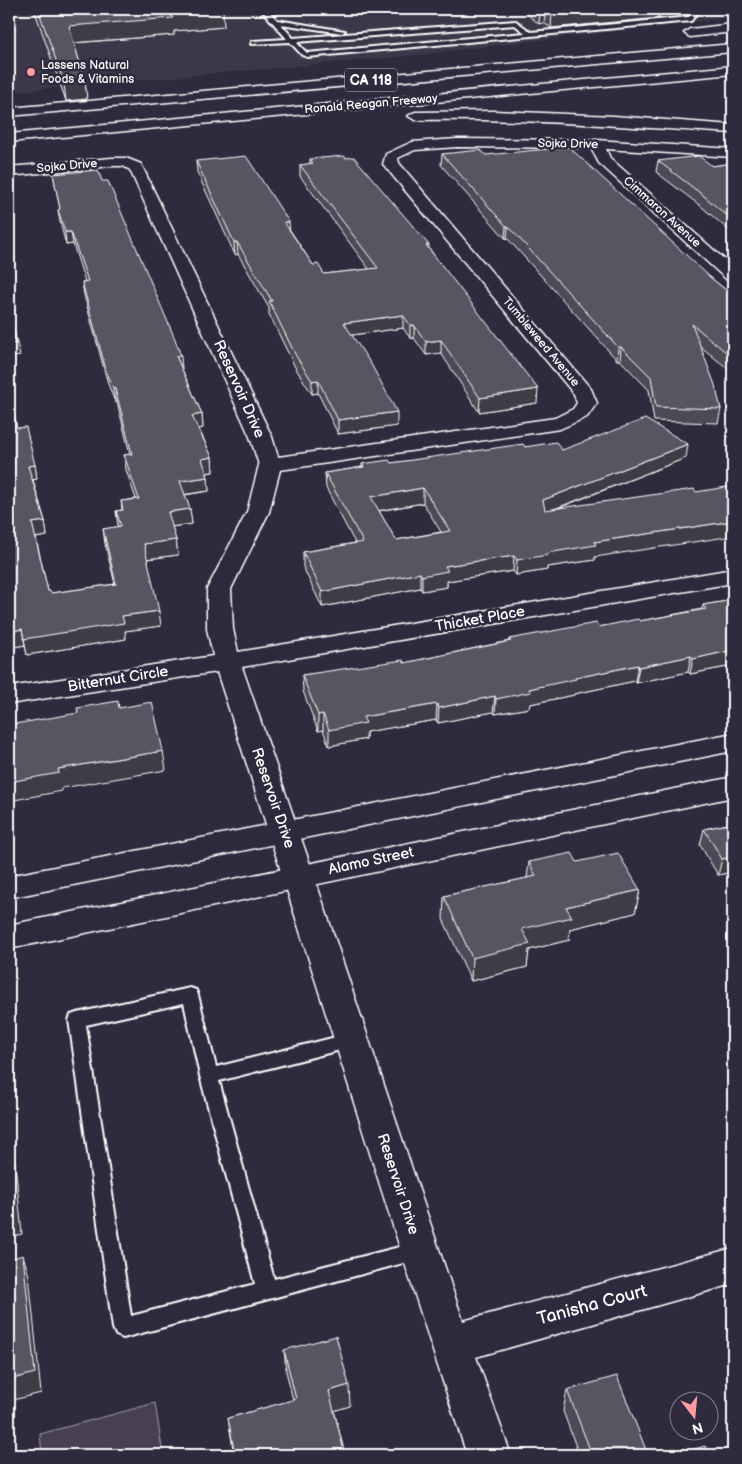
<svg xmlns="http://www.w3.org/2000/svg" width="742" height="1464" font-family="'Balsamiq Sans',sans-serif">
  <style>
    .built { fill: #3c3749 }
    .green { fill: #464152; stroke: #a2a0a8 }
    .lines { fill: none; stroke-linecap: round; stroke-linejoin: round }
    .lane-casing { stroke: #fff; stroke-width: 4 }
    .street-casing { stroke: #fff; stroke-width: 3 }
    .secondary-casing { stroke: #fff; stroke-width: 3 }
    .highway-casing { stroke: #fff; stroke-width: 3 }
    .lane { fill: #2f2a3d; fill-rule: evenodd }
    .street { fill: #2f2a3d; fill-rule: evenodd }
    .secondary { fill: #2f2a3d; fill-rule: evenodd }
    .highway { fill: #2f2a3d; fill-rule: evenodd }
    .wall { fill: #4d4956; stroke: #fff; fill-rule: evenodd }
    .shaded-wall { fill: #3e3c46; stroke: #fff }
    .building { fill: #595564; stroke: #fff; fill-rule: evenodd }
    .poi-dot { fill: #ff9aa2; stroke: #2f2a3d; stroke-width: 2 }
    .labels { text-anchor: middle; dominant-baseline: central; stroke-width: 5; stroke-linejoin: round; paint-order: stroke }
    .far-poi-label { font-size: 12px; fill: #fff; stroke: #2f2a3d; text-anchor: start }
    .far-street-label { font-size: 12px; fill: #fff; stroke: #2f2a3d }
    .shield { fill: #2f2a3d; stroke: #c1bfc5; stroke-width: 1 }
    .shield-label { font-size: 14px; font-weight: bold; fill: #fff }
    .street-label { font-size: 15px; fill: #fff; stroke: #2f2a3d }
    .near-street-label { font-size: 18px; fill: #fff; stroke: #2f2a3d }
  </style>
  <rect width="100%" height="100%" fill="#2f2a3d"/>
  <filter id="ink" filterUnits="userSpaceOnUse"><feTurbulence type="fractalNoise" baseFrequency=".02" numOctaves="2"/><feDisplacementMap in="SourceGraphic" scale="10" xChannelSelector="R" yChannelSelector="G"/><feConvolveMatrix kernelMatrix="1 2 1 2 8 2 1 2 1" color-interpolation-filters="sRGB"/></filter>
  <g filter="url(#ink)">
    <!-- built -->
    <path class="built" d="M9 9H733V17L400 57 9 92Z"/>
    <!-- green -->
    <path class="green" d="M155 1403 163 1455H42L40 1434Z"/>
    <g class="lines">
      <!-- lane casing -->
      <g class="lane-casing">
        <path id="lane" d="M261 9H267L277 20 345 31 342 33 281 24 293 38 516 21 531 32 689 17 690 15 682 9H689L696 14 691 21 307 57 302 55 290 42 251 44 253 41 287 39ZM515 25 525 33 307 53 296 42Z
          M190 988 196 990 198 995 216 1067 352 1033 358 1035 361 1040 358 1045 352 1047 219 1081 274 1279 419 1242 426 1245 429 1251 426 1257 123 1338 116 1335 113 1328 69 1020 71 1015 77 1013ZM184 1003 200 1076 255 1284 131 1316 86 1025Z"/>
      </g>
      <!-- street casing -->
      <g class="street-casing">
        <path id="street" d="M457 139 596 140 733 149V157L606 149 610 158 733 267V281L727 280 599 163 591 148 457 147 415 150 398 158 399 163 591 389 597 403 587 417 560 429 280 470 269 512 231 589 233 629 238 652 733 569V583L242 667 314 876 463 1321 733 1248V1284L476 1357 511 1455H467C381 1195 302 932 217 672L9 704V687L213 656 207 629V589L247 512 259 465 250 437 130 170 123 166H112L9 176V167L112 158H126L141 164 272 437 278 457 555 418 573 409 577 403 574 394 383 164 386 154 412 142Z"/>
      </g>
      <!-- secondary casing -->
      <g class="secondary-casing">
        <path id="secondary" d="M733 733V751L9 898V876Z
          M733 777V797L9 949V925Z"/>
      </g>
      <!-- highway casing -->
      <g class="highway-casing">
        <path id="highway" d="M733 24V32L690 37 684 33 690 29Z
          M733 44V52L9 116V108Z
          M733 66V74L9 142V134Z
          M495 111 614 116 733 125V133C627 127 522 118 415 120L408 116 415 112Z"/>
      </g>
      <!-- lane -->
      <use href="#lane" class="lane"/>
      <!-- street -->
      <use href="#street" class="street"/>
      <!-- secondary -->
      <use href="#secondary" class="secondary"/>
      <!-- highway -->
      <use href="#highway" class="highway"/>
    </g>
    <!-- wall -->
    <path class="wall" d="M34 9H221L224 27 174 31V35L74 43 85 81 87 99 66 101Z
      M356 9H405V11L362 14Z
      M521 9H682L681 11 659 12 658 18 551 28 544 23 539 24Z
      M442 154 486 155 710 277 733 296V373L700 346 721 409 718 423 654 421 649 390 620 360H617L507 238H505L441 165Z
      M310 159 429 245V248L537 403 479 412 441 353 426 355 414 338H410L403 328 352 335 397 426 338 434 318 393 312 394 296 369 269 314V308L238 254 235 255 197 172 196 161 290 230 313 265 324 274 369 269 300 176V165L310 164Z
      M658 161 712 166 733 163V234L702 207 656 172Z
      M53 174 102 181 182 369 202 414 203 428 199 429 212 457 213 472 207 473 209 491 185 495 190 509 192 524 172 527 176 540 178 555 147 559 161 626 125 631 126 639 27 655 25 645 9 648 17 428 35 465 37 479 33 480 45 521 47 536 36 538 48 591 51 593 115 584 105 544 103 529 118 527 116 511 122 510 121 501 136 499 126 470 124 455 130 454 117 402H115L108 384 84 295 82 282H85L73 244 66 245 60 222 58 210 60 209Z
      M525 447 686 458 556 509 595 557V560L547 567V570L516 575 513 571 447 581V587L422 591 420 588 322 607 303 567V552L355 543 326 488 325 473 362 467V464L391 463ZM423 503 441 532 396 540 379 511Z
      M733 600V667L732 666 690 674 688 672 636 683 635 681 574 694V695L530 704 529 708 495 714 493 712 438 723 436 720 366 732V739L329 746 323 730 318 731 303 691 302 675 404 663 509 641V639L640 621 702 609 703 605Z
      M733 823V872L718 875 700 845 704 829Z
      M529 862H577L640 890 635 913 570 929 569 940 529 950 527 967 471 981 443 919 444 896 527 878Z
      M284 1350 350 1406 334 1410 345 1455H234L228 1418 293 1400 286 1371Z
      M567 1390 648 1455H579L563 1411Z"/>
    <!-- shaded-wall -->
    <path class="shaded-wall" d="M362 9H405V11L362 14Z
      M540 9H546L544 23 539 24Z
      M586 9H682L681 11 659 12 658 18 551 28 552 12Z
      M223 10 224 27 174 31V35L71 43 69 26 170 14Z
      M85 81 87 99 66 101 64 83Z
      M284 222H289L290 234Z
      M506 226H508L507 238H505Z
      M65 232H71L73 244 66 245Z
      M234 242H237L238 254 235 255Z
      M403 315V328L345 336 344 323Z
      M410 325H414V338H410Z
      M441 340V353L426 355V342Z
      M17 343 20 356 9 358V344Z
      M618 347H621L620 360H617Z
      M176 356H181L182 369Z
      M318 380V393L312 394V381Z
      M113 388H115L117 402H115Z
      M538 389 537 403 479 412 480 398Z
      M397 412V426L338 434V420Z
      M202 414 203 428 194 430 192 416Z
      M688 444 686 458 541 514 543 500Z
      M212 457 213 472 204 473 202 459Z
      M35 465 37 479 31 480 28 466Z
      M208 477 209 491 181 495 180 481Z
      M423 488V503L371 512V497Z
      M190 509 192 524 170 527 168 512Z
      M45 521 47 536 35 538 32 523Z
      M733 521V536L595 557V560L547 567V570L516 575 517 560 547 553 594 542Z
      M176 540 178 555 146 559 144 544Z
      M514 556 513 571 447 581V587L422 591V576L445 566Z
      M420 573V588L322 607V592Z
      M159 611 161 626 125 631 126 639 27 655 24 639 122 616Z
      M22 629 25 645 9 648V632Z
      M733 650V660L732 666 690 674 693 659Z
      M691 656 688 672 636 683 639 667Z
      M638 665 635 681 574 694V695L530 704 529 708 495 714 496 699 529 689 575 678Z
      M495 696 493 712 438 723 439 708Z
      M437 704 436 720 366 732V739L329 746V730L363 717Z
      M323 714V730L318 731V715Z
      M163 751 166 770 62 788V791L9 801V782L58 769Z
      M733 857V872L718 875 722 859Z
      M640 890 635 913 570 929 569 940 529 950 527 967 471 981 472 958 522 929 566 907Z
      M9 1141 15 1163 22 1234 9 1237Z
      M23 1255 29 1276 41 1393 9 1401V1380Z
      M349 1385 350 1406 330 1412 329 1391Z"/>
    <!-- building -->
    <path class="building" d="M38 9H221L223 10 170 14 173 18 69 26 85 81 64 83Z
      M548 9H586L552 12Z
      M569 147 710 277 733 296V358L692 324 715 385 721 409 656 407 651 377 621 347H618L508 226H506L442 154 480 150 486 155Z
      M246 156 289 222H284L313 265 318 264 324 274 378 268 300 165 313 163 310 159 344 156 346 158 354 157 429 245H426L538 389 480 398 441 340 426 342 414 325H410L403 315 344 323 371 364 397 412 338 420 318 380 312 381 296 356 269 301H272L237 242H234L196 161Z
      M699 156 712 166 733 163V221L704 196 658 161Z
      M98 170 102 181H108L175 339 181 356H176L202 414 192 416 212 457 202 459 208 477 180 481 190 509 168 512 176 540 144 544 159 611 122 616 124 623 24 639 22 629 9 632V388L17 428 26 427 35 465 28 466 45 521 32 523 48 591H50L51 593 116 584 103 529 121 526 116 511 123 510 121 501 139 499 124 455 132 454 115 388H113L106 370 82 282 88 281 71 232H65L58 210 60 209 53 174Z
      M9 308 17 343 9 344Z
      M645 419 688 444 543 500 545 510 694 489 696 492 733 486V521L594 542 596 545 547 553 548 555 517 560 514 556 445 566 448 571 422 576 420 573 322 592 303 552 363 542 325 473 364 467 362 464 389 460 391 463 523 444 525 447 556 442 562 450ZM423 488 450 531 396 540 371 497Z
      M733 600V650L693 659 691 656 639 667 638 665 575 678 576 679 529 689 531 692 496 699 495 696 439 708 437 704 363 717 366 723 329 730 323 714 318 715 302 675 403 660 404 663 511 641 509 639 596 623 599 627 638 619 640 621 706 609 703 605Z
      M118 701 119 708 152 702 163 751 58 769 59 773 9 782V725L78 713 77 708Z
      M733 823V857L722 859 704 829Z
      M572 853 577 862 618 853 640 890 566 907 572 917 522 929 530 944 472 958 444 896 536 876 529 862Z
      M9 1155 13 1206 9 1207Z
      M23 1255 35 1373 9 1380V1259Z
      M336 1336 349 1385 329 1391 345 1455H235L228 1418 296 1399 284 1350Z
      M617 1376 648 1455H592L567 1390Z
      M705 1446 709 1455H674Z"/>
  </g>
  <!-- markers -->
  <circle class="poi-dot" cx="31" cy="72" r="5"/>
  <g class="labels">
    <!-- far-poi labels -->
    <g class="far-poi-label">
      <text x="41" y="65">Lassens Natural<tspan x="41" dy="14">Foods &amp; Vitamins</tspan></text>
    </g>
    <!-- far-street labels -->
    <g class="far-street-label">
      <text transform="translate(371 104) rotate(-5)">Ronald Reagan Freeway</text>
      <text transform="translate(568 144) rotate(1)">Sojka Drive</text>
      <text transform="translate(67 166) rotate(-5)">Sojka Drive</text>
      <text transform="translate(662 212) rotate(42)">Cimmaron Avenue</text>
      <text transform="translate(541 342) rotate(50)">Tumbleweed Avenue</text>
    </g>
    <!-- shield labels -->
    <rect class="shield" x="345" y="68.5" width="52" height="23" rx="4"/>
    <g class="shield-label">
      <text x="371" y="80">CA 118</text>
    </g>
    <!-- street labels -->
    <g class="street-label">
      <text transform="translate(239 389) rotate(66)">Reservoir Drive</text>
      <text transform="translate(480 619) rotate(-10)">Thicket Place</text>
      <text transform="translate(118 679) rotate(-9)">Bitternut Circle</text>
      <text transform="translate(273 798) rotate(71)">Reservoir Drive</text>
      <text transform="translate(371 861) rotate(-12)">Alamo Street</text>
      <text transform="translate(398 1184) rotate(72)">Reservoir Drive</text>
    </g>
    <!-- near-street labels -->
    <g class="near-street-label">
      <text transform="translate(592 1305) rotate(-15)">Tanisha Court</text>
    </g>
  </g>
  <!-- margin -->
  <rect width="742" height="1464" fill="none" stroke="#2f2a3d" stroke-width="30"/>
  <rect x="15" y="15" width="712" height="1434" fill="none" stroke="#fff" stroke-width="2" filter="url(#ink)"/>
  <!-- north arrow -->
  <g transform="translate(694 1416) rotate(164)"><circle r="24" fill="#2f2a3d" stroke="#827f8b"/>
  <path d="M0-4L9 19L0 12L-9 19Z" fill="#ff9aa2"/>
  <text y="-8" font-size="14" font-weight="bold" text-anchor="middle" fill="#ffffff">N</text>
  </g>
</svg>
